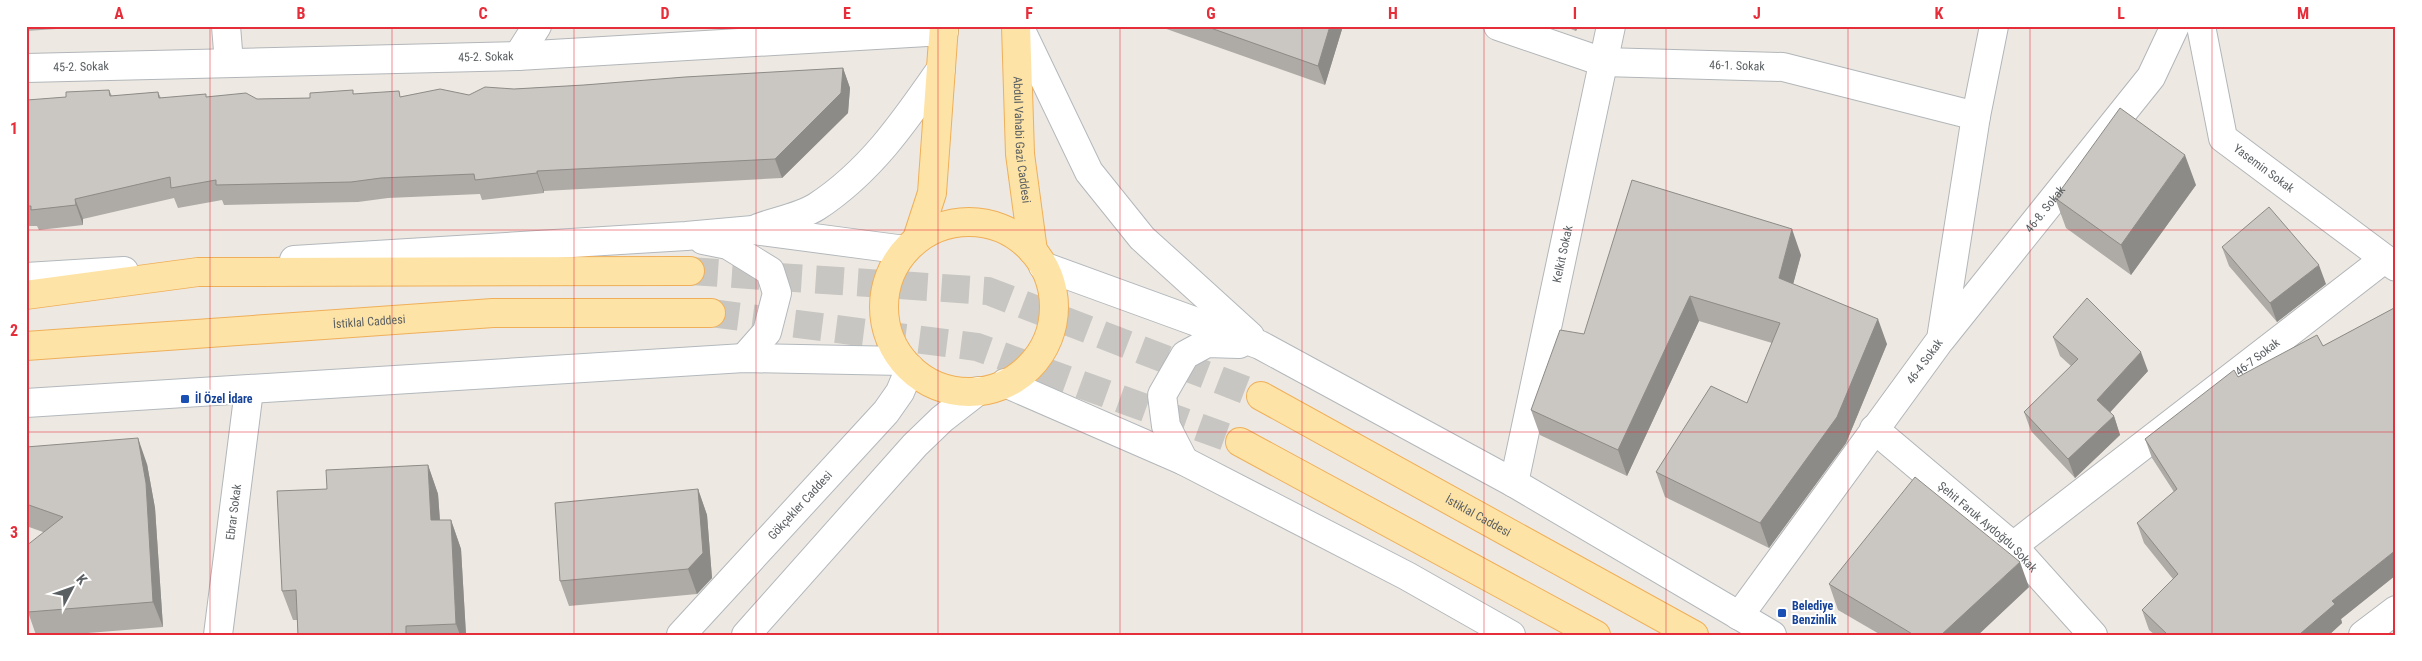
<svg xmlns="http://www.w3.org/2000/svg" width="2422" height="661" font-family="'Roboto Condensed',sans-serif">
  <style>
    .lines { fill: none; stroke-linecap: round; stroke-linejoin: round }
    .primary-tunnel { stroke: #c8c6c2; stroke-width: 28; stroke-dasharray: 28 14; stroke-linecap: butt }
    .street-casing { stroke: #b2b6b9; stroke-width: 30 }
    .secondary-casing { stroke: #b3b8bc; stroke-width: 30 }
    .primary-casing { stroke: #efaf59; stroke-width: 30 }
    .street { stroke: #fff; stroke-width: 28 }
    .secondary { stroke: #fff; stroke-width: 28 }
    .primary { stroke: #fee3a6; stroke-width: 28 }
    .wall { fill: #aeaaa6 }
    .shaded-wall { fill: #8d8b87 }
    .building { fill: #cac6c1; stroke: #8d8b87 }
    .grid { fill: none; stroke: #e62e3b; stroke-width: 1; stroke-opacity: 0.55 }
    .transit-dot { fill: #1a4fb4; stroke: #fff; stroke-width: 2 }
    .labels { text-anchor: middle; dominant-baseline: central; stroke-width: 4; stroke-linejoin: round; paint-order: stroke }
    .street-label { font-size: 12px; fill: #5a5f62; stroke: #fff }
    .transit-label { font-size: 12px; font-weight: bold; fill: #164399; stroke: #fff; text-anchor: start }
    .neatline { fill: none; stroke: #e62e3b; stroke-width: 2 }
    .grid-label { font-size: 16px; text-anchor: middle; font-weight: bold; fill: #e62e3b }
  </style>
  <rect width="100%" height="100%" fill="#ede9e2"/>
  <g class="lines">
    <!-- primary-tunnel -->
    <path class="primary-tunnel" d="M690 271 988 291 1261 396
      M711 313 977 347 1240 442"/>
    <!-- street casing -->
    <g class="street-casing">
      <g id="street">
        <path d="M226 26 229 63"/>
        <path id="s1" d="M1498 26 1603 62 1783 67 1976 116"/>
        <path id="s2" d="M2201 26 2223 138 2396 267"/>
        <path d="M518 56 537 26"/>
        <path id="s3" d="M26 68 518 56 944 31"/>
        <path id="s4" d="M1942 338 2151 77 2175 26"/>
        <path id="s5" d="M1874 429 2013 546 2093 635"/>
        <path id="s6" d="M1514 483 1611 26"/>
        <path id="s7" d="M2013 546 2383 260"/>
        <path id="s8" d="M1739 616 1941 339 1976 116 1994 26"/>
        <path id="s9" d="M218 635 249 390"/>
        <path d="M2363 635 2396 610"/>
      </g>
    </g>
    <!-- secondary casing -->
    <g class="secondary-casing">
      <g id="secondary">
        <path d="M1019 26 1089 172 1142 238 1250 336"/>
        <path d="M758 228C776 221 800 217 816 207 870 172 905 121 941 69"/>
        <path d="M703 240 728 245 770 271 777 293 767 332 744 358"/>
        <path d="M294 260 686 236 753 230 905 250"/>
        <path d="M1043 266 1260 345 1514 483 1772 635"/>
        <path d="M26 277 124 271"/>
        <path d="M1005 383 1184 461 1407 576 1511 635"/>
        <path d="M26 403 744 358 903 361"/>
        <path d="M1184 461 1166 426 1162 395 1185 355 1207 343 1239 344"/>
        <path id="s10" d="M681 635 886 412 900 392 910 368"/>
        <path d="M746 635 915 445 942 419 978 391"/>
      </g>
    </g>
    <!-- primary casing -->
    <g class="primary-casing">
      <g id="primary">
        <path id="s11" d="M1016 26 1020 154 1033 251"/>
        <circle cx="969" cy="307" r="85"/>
        <path d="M917 239 932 193 944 26"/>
        <path d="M26 295 198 272 690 271"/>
        <path id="s12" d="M26 346 493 313H711"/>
        <path id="s13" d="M1261 396 1694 635"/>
        <path d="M1240 442 1596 635"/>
      </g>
    </g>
    <!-- street -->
    <use href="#street" class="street"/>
    <!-- secondary -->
    <use href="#secondary" class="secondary"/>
    <!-- primary -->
    <use href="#primary" class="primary"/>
  </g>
  <!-- wall -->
  <path class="wall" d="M26 26H102L26 31Z
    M1158 26H1343L1325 85Z
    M1563 26H1578L1576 31Z
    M843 68 850 88 848 113 782 178 544 191V193L482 200 480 194 388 198 358 202 224 205 222 200 178 208 174 198 83 219V225L39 230 37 226H26V105L66 97 109 90 112 96 158 92 161 98 207 97 257 99 310 98 354 94 401 97 469 95 514 89 584 85Z
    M2196 185 2131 275 2066 228 2055 198Z
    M2222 247 2326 284 2277 322 2229 266Z
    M1801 255 1793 284 1887 344 1846 443 1769 548 1665 497 1656 472 1747 403 1772 343 1699 321 1627 476 1540 435 1531 410 1584 334Z
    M2396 307V575L2341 619 2342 623 2329 635H2155L2149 630 2142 610 2173 579 2144 543 2137 523 2174 492 2152 458 2145 439 2238 377 2323 346Z
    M2053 337 2148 371 2110 412 2114 416 2120 435 2075 478 2031 431 2024 412 2071 366 2060 356Z
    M26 447 147 464 155 508 163 627 63 635H36L28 612 43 532 29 527 26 519Z
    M428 465 438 494 440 520H451L461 549 466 635H298L297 620H293L282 591 327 489Z
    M698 489 707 515 712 578 697 594 569 606 560 581Z
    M1829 584 2029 587 1978 635H1881L1838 610Z"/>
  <!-- shaded-wall -->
  <path class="shaded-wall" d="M1330 26H1343L1325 85 1318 66Z
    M1574 26H1578L1576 31Z
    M843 68 850 88 848 113 782 178 775 159Z
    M2185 155 2196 185 2131 275 2121 245Z
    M537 171 544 191V193L537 173Z
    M75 199 83 219V225L76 205Z
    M1792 229 1801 255 1788 303 1779 278Z
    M2319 265 2326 284 2277 322 2270 303Z
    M1690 296 1699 321 1627 476 1618 450Z
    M1878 319 1887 344 1846 443 1769 548 1760 523Z
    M2141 352 2148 371 2104 419 2097 400Z
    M2114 416 2120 435 2075 478 2068 459Z
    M138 438 147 464 155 508 163 627 153 602Z
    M428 465 438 494 442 550 431 520Z
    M698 489 707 515 712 578 697 594 688 569Z
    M451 520 461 549 466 635H460L456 624Z
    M2396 550V575L2341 619 2342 623 2329 635H2301L2300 634 2332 601Z
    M2020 562 2029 587 1978 635H1941Z"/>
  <!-- building -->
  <path class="building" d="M1205 26H1330L1318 66Z
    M843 68 841 93 775 159 537 171V173L475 180 474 174 381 178 351 182 216 185V180L171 188 170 177 75 199 76 205 31 210V206H26L27 100 66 97V92L109 90 110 96 158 92 159 98 206 94V97L246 93 257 99 310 98V93L353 90V94L399 91 400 97 440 89 469 95 485 87 514 89 584 85 685 77Z
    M2120 108 2185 155 2121 245 2055 198Z
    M1632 180 1792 229 1779 278 1878 319 1837 417 1760 523 1656 472 1711 386 1747 403 1780 323 1690 296 1618 450 1531 410 1560 330 1584 334Z
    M2269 207 2319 265 2270 303 2222 247Z
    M2087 298 2141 352 2097 400 2114 416 2068 459 2024 412 2078 359 2053 337Z
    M2396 307V550L2332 601 2335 604 2300 634 2301 635H2168L2142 610 2178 574 2137 523 2177 489 2145 439 2234 370 2238 377 2317 335 2323 346Z
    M138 438 146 483 153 602 28 612 26 596V546L63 517 26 504V447Z
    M428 465 431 520H451L456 624 406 626V635H298L296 590 282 591 277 491 327 489 326 470Z
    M1915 477 2020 562 1941 635H1914L1829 584Z
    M698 489 703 553 688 569 560 581 555 503Z"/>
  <!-- grid -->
  <path class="grid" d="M210 26V635M392 26V635M574 26V635M756 26V635M938 26V635M1120 26V635M1302 26V635M1484 26V635M1666 26V635M1848 26V635M2030 26V635M2212 26V635M26 230H2396M26 432H2396"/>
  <!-- markers -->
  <g class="transit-dot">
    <rect x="180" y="394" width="10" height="10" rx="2.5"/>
    <rect x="1777" y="608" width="10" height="10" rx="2.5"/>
  </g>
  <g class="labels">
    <!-- street labels -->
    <g class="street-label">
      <text stroke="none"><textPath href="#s3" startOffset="460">45-2. Sokak</textPath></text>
      <text stroke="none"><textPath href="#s1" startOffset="245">46-1. Sokak</textPath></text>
      <text stroke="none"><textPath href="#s3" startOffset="55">45-2. Sokak</textPath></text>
      <text stroke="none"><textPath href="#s11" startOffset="114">Abdul Vahabi Gazi Caddesi</textPath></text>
      <text stroke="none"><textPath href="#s2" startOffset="165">Yasemin Sokak</textPath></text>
      <text stroke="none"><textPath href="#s4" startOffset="165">46-8. Sokak</textPath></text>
      <text stroke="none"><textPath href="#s6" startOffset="234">Kelkit Sokak</textPath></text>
      <text stroke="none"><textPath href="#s12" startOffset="344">İstiklal Caddesi</textPath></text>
      <text stroke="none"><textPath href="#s7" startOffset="309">46-7 Sokak</textPath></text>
      <text stroke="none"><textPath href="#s8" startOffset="315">46-4 Sokak</textPath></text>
      <text stroke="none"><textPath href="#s10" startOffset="176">Gökçekler Caddesi</textPath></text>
      <text stroke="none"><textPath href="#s9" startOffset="124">Ebrar Sokak</textPath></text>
      <text stroke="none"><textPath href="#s13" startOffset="248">İstiklal Caddesi</textPath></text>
      <text stroke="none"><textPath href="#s5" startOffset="150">Şehit Faruk Aydoğdu Sokak</textPath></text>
    </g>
    <!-- transit labels -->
    <g class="transit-label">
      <text x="195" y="399">İl Özel İdare</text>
      <text x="1792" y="606">Belediye<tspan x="1792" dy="14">Benzinlik</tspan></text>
    </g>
  </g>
  <!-- border -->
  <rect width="2422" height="661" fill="none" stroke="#ffffff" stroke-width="55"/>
  <!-- north arrow -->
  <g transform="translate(72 588) rotate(49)" stroke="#ffffff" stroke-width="4" paint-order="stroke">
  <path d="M0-4L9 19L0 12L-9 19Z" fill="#5a5f62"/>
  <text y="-8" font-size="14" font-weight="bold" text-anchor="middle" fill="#5a5f62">K</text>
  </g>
  <rect x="28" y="28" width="2366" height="606" class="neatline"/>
  <g class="grid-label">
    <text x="119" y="19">A</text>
    <text x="301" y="19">B</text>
    <text x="483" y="19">C</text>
    <text x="665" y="19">D</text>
    <text x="847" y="19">E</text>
    <text x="1029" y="19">F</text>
    <text x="1211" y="19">G</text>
    <text x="1393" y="19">H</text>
    <text x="1575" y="19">I</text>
    <text x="1757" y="19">J</text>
    <text x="1939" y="19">K</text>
    <text x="2121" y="19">L</text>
    <text x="2303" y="19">M</text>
    <text x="14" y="134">1</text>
    <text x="14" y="336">2</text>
    <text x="14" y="538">3</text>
  </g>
</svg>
